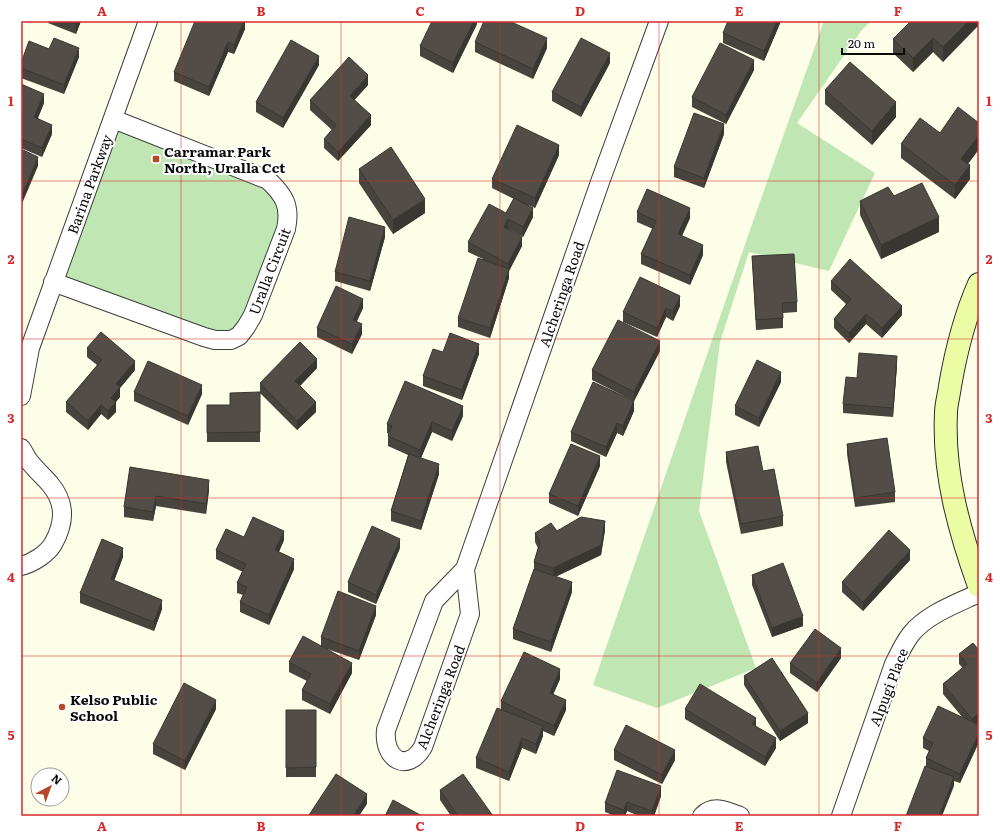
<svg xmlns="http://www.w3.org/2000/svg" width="1000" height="837" font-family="Literata,serif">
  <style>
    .green { fill: #c0e6b4 }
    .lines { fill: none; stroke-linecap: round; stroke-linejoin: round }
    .street-casing { stroke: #3d3d3d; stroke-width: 20 }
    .secondary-casing { stroke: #2c2c2c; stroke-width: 24 }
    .street { stroke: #fff; stroke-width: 18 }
    .secondary { stroke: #ecfca5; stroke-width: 22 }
    .wall { fill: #47433d }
    .shaded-wall { fill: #393732 }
    .building { fill: #524e47; stroke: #393732 }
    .grid { fill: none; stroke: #d62828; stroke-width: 1; stroke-opacity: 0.55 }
    .poi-dot { fill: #b34a29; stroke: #fff; stroke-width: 1.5 }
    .labels { text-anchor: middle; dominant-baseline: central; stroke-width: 4; stroke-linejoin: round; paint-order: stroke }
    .poi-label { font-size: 14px; font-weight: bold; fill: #0a0a0a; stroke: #fff; text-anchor: start }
    .street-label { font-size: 14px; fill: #0a0a0a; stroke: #fff }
    .neatline { fill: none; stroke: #d62828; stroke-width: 1.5 }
    .grid-label { font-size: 13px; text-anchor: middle; font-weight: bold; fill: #d62828 }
  </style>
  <rect width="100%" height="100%" fill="#fcfee8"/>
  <!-- green -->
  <path class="green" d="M824 21H871L861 31 797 123 875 173 829 271 749 252 720 342 699 511 756 668 657 708 593 685 750 230Z
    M113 119 268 180 286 229 231 340 53 282Z"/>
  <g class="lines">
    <!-- street casing -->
    <g class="street-casing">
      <path id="street" d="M53 282 204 337 215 340H231L239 336 246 327 253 315 286 229C291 206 284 195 268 180L113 119
        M21 396 30 348 148 21
        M21 448C24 452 26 457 29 461 35 469 43 476 50 484 66 503 65 523 53 544 47 554 33 563 21 566
        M465 569 434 601 386 730C383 759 407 774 423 747L470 614 465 569 600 182 659 21
        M702 816C714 804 727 811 740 816
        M841 816 894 664C899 654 904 643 911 634 927 614 956 604 979 593"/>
    </g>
    <!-- secondary casing -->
    <g class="secondary-casing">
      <path id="secondary" d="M979 284C965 316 956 351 950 386 949 395 946 404 946 413 943 473 959 530 979 586"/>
    </g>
    <!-- street -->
    <use href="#street" class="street"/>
    <!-- secondary -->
    <use href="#secondary" class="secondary"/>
  </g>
  <!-- wall -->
  <path class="wall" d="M48 21H81L76 34 48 23Z
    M245 21V29L234 54 228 52 209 96 174 81V72Z
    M477 21V24L453 73 420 56V46Z
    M781 21 764 61 723 43V33Z
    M979 21 943 62 933 52 913 72 893 53V39Z
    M475 42 547 48 533 79 475 52Z
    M49 49 79 57 64 94 21 78V63Z
    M610 63 581 117 552 101V92Z
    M319 65 283 128 256 112V102Z
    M754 70 726 124 692 107V97Z
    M21 84 44 103 38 118 52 134 42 157 21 148Z
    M368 85 354 100 371 125 338 161 324 148V139L332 130 310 110V100Z
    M825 90 896 117 872 145 825 104Z
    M940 133 979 149 968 164 970 179 955 199 901 158V144Z
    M724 134 704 188 674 177V167Z
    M559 155 535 208 528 205 533 217 523 237 508 229 522 246 509 271V278L490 338 458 327V318L483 259 468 252V242L506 213 514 199 492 188V179Z
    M359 169 425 213 393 234 359 183Z
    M894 196 939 232 881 259 860 215V201Z
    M637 212 690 218 682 236 703 255 690 285 641 264V254L653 229 637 222Z
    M385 237 370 291 335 281V272Z
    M752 256 797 302V312L783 313V328L756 330Z
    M831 281 902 315 882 338 866 324 849 343 834 328V319L846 304 831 290Z
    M680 306 673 321 666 317 657 337 623 322V312Z
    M363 308 356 322 362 334 352 354 317 337V328Z
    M87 348 135 370 120 388V397L116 402V412L108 420 101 414 88 430 66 412V402L97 365 87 357Z
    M660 351 634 401V411L623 436 617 433 606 457 571 441V432L634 401 592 380V370Z
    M443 352 479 354 462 400 423 386V376Z
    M897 365 893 417 843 413V404L857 378Z
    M317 368 300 386 316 412 297 430 260 393V442H207V405H230L260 392V383Z
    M781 382 759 427 735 415V406Z
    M134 392 202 394 188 425 134 401Z
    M463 416 452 441 432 432 421 458 439 474 421 530 391 521V511L408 455 388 446V436L389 434 387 433V424Z
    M847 444 895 492V502L855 507 847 454Z
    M726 452 763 471 783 516V526L741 534 726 462Z
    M600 466 578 516 549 503V494Z
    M130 467 209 490 206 514 156 506 153 521 124 517V507Z
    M605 530 601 555 555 577 572 592 551 652 513 639V629L534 569V562L538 548 535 542V533L557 531Z
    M244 537 284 540 279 552 294 569 269 625 240 612V602L243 595 237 593V583L243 572 216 559V550Z
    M400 548 376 604 348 592V582Z
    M123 557 114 581 162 609 154 631 80 603V593Z
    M910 560 863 611 842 592V582Z
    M752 575 803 626 772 637 752 585Z
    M376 615 359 660 324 648 352 673 330 714 302 700V690L307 681 289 672V662L321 646V637Z
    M973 643 977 725H979V742L960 783 954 781V786L926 766V758L929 751 923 748V738L963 718 943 694V684L963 668 959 664V654Z
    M841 658 817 692 790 673V663Z
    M744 676 808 723 780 741 744 685Z
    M560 679 553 694 566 710 554 736 543 731V736L536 754 522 748 509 781 476 768V758L501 709V701Z
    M216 709 185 770 153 754V744Z
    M685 709 756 727 776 748 765 766 685 719Z
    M286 710H316V777H286Z
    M614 750 675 760 662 784 614 760Z
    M440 790 493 816H451L440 800Z
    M661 796 654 816H639L627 811 625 816H615L605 812V803Z"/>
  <!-- shaded-wall -->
  <path class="shaded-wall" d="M77 21H81L76 34V24Z
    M244 21H245V29L234 54V45Z
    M474 21H477V24L453 73V63Z
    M777 21H781L764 61V51Z
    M969 21H979V25L943 62V47Z
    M547 38V48L533 79V69Z
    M933 38V52L913 72V58Z
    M228 42V52L209 96V87Z
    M79 48V57L64 94V85Z
    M610 53V63L581 117V107Z
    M319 56V65L283 128V118Z
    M754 60V70L726 124V115Z
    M368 75V85L350 105V96Z
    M44 94V103L34 127V117Z
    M896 102V117L872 145V131Z
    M371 115V125L338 161V152Z
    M724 124V134L704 188V178Z
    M52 125V134L42 157V148Z
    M979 135V149L961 173V159Z
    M559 145V155L535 208V198Z
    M38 157V166L21 206V197Z
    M970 165V179L955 199V185Z
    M425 199V213L393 234V220Z
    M533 208V217L523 237V227Z
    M690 208V218L678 244V234Z
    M939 217V232L881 259V245Z
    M508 219V229L504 237V227Z
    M385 227V237L370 291V281Z
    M522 237V246L509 271V278L490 338V328L508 272V264Z
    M703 245V255L690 285V275Z
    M680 296V306L673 321V311Z
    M363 299V308L353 330V320Z
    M902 306V315L882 338V328Z
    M666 308V317L657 337V328Z
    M866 314V324L849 343V333Z
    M362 324V334L352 354V344Z
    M660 341V351L634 401V392Z
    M479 344V354L462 400V390Z
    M897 356V365L893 417V408Z
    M317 359V368L295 391V381Z
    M135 361V370L120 388V397L111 407V398L116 384Z
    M781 372V382L759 427V418Z
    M202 385V394L188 425V416Z
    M634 401V411L623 436V426Z
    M116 402V412L108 420V411Z
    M316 402V412L297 430V421Z
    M101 405V414L88 430V421Z
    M463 406V416L452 441V431Z
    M432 422V432L420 460V450Z
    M617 423V433L606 457V447Z
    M600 456V466L578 516V506Z
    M439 464V474L421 530V521Z
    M209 480V490L206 514V504Z
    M156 496V506L153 521V512Z
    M605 521V530L601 555 553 578V568Z
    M284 531V540L275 560V550Z
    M400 539V548L376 604V595Z
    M123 548V557L111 589V579Z
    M910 550V560L863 611V602Z
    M294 559V569L269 625V615Z
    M572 582V592L551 652V642Z
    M162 600V609L154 631V622Z
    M376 606V615L359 660V651Z
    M803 616V626L772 637V628Z
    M841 648V658L817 692V683Z
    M352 663V673L330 714V704Z
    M560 669V679L550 702V693Z
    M216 700V709L185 770V761Z
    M566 700V710L554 736V726Z
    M808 713V723L780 741V731Z
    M979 713V723L972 729V719Z
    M756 718V727L752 724Z
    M543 726V736L536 754V744Z
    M979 733V742L960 783V774Z
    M522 738V748L509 781V772Z
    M776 738V748L765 766V757Z
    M675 750V760L662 784V775Z
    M954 777V786L942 816H939Z
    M661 786V796L654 816H652V811Z
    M367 794V804L359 816H353Z
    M627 802V811L625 816H624V810Z"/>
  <!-- building -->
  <path class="building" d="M67 21H77L76 24Z
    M195 21H244L234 45 228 42 209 87 174 72Z
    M432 21H474L453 63 420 46Z
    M484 21H509L547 38 533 69 475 42Z
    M728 21H777L764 51 723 33Z
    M911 21H969L943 47 933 38 913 58 893 39Z
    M54 38 79 48 64 85 21 68V63L29 41 49 49Z
    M581 38 610 53 581 107 552 92Z
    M291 40 319 56 283 118 256 102Z
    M720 43 754 60 726 115 692 97Z
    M349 57 368 75 350 96 371 115 338 152 324 139 336 125 310 100Z
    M850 62 896 102 872 131 825 90Z
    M21 84 44 94 34 117 52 125 42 148 21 139Z
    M958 107 979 123V135L961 159 970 165 955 185 901 144 920 118 940 133Z
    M694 113 724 124 704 178 674 167Z
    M517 125 559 145 535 198 492 179Z
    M391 147 425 199 393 220 359 169Z
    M21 149 38 157 21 197Z
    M922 183 939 217 881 245 860 201 888 187 894 196Z
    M647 189 690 208 678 234 703 245 690 275 641 254 656 221 637 212Z
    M514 198 533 208 523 227 508 219 504 227 522 237 508 264 468 242 489 204 506 213Z
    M349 217 385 227 370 281 335 272Z
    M794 254 797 302 782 303 783 318 756 320 752 256Z
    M478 258 509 269 490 328 458 318Z
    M850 259 902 306 882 328 866 314 849 333 834 319 851 299 831 281Z
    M640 277 680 296 673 311 666 308 657 328 623 312Z
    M336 286 363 299 353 320 362 324 352 344 317 328Z
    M618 320 660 341 634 392 592 370Z
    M101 332 135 361 116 384 120 387 111 398 116 402 108 411 101 405 88 421 66 402 102 360 87 348Z
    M450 333 479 344 462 390 423 376 433 349 443 352Z
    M300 342 317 359 295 381 316 402 297 421 260 383Z
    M859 353 897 356 893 408 843 404 846 377 857 378Z
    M757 360 781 372 759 418 735 406Z
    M148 361 202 385 188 416 134 392Z
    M405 381 463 406 452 431 432 422 420 450 388 436 392 426 387 424Z
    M593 382 634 401 623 426 617 423 606 447 571 432Z
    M260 392V432L207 433V405H230V393Z
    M887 438 895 492 855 498 847 444Z
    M571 444 600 456 578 506 549 494Z
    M758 446 763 471 774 469 783 516 741 524 726 452Z
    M409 454 439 464 421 521 391 511Z
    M130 467 209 480 206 504 156 496 153 512 124 507Z
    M253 517 284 531 275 550 294 559 269 615 240 602 247 587 237 583 246 564 216 550 226 529 244 537Z
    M581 517 605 521 601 545 553 568 534 562 540 542 535 533 551 523 557 531Z
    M372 526 400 539 376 595 348 582Z
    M889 530 910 550 863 602 842 582Z
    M102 539 123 548 111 579 162 600 154 622 80 593Z
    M783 563 803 616 772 628 752 575Z
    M534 569 572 582 551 642 513 629Z
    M338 591 376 606 359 651 321 637Z
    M815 629 841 648 817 683 790 663Z
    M303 636 352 663 330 704 302 690 311 674 289 662Z
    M973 643 979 650V713L972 719 943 684 967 664 959 654Z
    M524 652 560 669 550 693 566 700 554 726 501 701Z
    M772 658 808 713 780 731 744 676Z
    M184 683 216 700 185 761 153 744Z
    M700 684 756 718 752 724 776 738 765 757 685 709Z
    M938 706 979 725V733L960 774 926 758 933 743 923 738Z
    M497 708 543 726 536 744 522 738 509 772 476 758Z
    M286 710H316V767L286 768Z
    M626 725 675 750 662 775 614 750Z
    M925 766 954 777 939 816H906Z
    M617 770 661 786 652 811 627 802 624 810 605 803Z
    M336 774 367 794 353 816H310L309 815Z
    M463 774 493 816H458L440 790Z
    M393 800 422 816H385Z"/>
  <!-- grid -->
  <path class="grid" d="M181 21V816M341 21V816M500 21V816M659 21V816M819 21V816M21 181H979M21 339H979M21 498H979M21 656H979"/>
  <!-- markers -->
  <g class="poi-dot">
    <rect x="152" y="155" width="8" height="8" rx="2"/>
    <circle cx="62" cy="707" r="4"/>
  </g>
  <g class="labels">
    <!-- poi labels -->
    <g class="poi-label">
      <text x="164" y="151">Carramar Park<tspan x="164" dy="16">North, Uralla Cct</tspan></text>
      <text x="70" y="699">Kelso Public<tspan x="70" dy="16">School</tspan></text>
    </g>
    <!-- street labels -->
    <g class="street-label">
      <text transform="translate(89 184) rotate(-70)">Barina Parkway</text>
      <text transform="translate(269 271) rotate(-69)">Uralla Circuit</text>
      <text transform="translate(561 294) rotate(-71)">Alcheringa Road</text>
      <text transform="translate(888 687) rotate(-69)">Alpugi Place</text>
      <text transform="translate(440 697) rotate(-69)">Alcheringa Road</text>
    </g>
  </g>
  <!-- border -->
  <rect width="1000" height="837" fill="none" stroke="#ffffff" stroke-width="44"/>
  <!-- north arrow -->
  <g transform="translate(50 787) rotate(41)"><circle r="19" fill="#ffffff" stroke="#9d9d9d"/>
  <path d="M0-3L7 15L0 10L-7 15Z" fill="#b34a29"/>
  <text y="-6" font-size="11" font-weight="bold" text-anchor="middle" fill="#0a0a0a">N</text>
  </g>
  <!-- scale -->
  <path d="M842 48v6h62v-6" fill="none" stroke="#0a0a0a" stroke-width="2"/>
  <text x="848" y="48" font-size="12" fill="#0a0a0a" stroke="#ffffff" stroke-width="3" paint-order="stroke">20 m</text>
  <rect x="22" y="22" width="956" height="793" class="neatline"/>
  <g class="grid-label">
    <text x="102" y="16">A</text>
    <text x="261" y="16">B</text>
    <text x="420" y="16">C</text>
    <text x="580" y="16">D</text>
    <text x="739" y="16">E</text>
    <text x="898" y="16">F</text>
    <text x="11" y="106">1</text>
    <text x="989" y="106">1</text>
    <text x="11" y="264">2</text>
    <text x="989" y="264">2</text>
    <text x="11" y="423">3</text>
    <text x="989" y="423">3</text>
    <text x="11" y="582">4</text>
    <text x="989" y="582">4</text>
    <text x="11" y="740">5</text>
    <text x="989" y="740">5</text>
    <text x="102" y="831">A</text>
    <text x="261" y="831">B</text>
    <text x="420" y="831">C</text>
    <text x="580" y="831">D</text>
    <text x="739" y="831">E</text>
    <text x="898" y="831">F</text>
  </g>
</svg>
